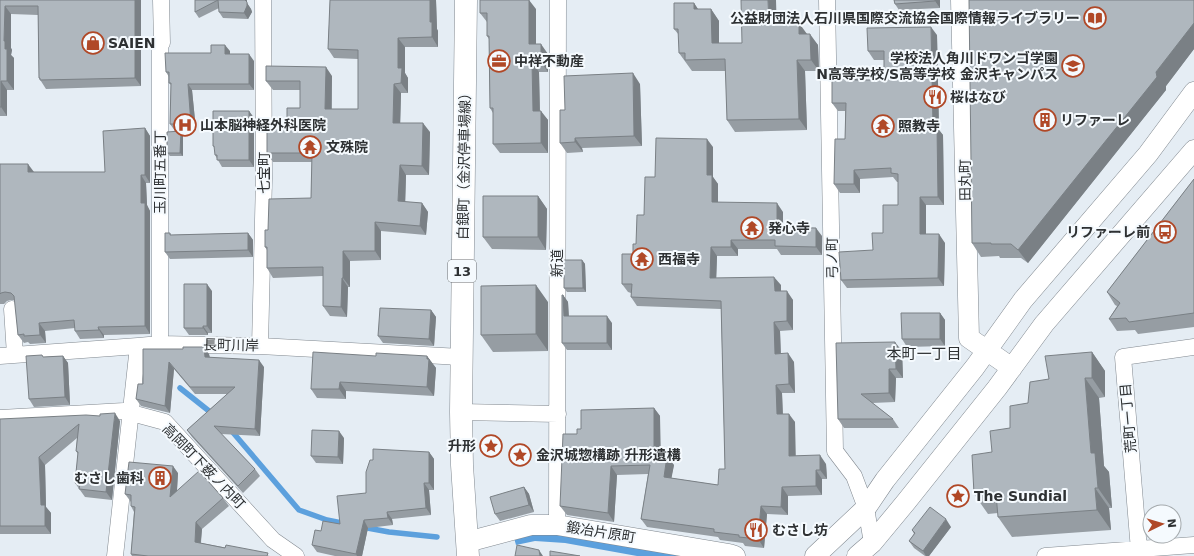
<svg xmlns="http://www.w3.org/2000/svg" width="1194" height="556" font-family="'DejaVu Sans','Noto Sans JP',sans-serif">
  <style>
    .water { fill: #5ca0dd }
    .lines { fill: none; stroke-linecap: round; stroke-linejoin: round }
    .stream { stroke: #5ca0dd; stroke-width: 5.5 }
    .minor-casing { stroke: #81888f; stroke-width: 17 }
    .tertiary-casing { stroke: #81888f; stroke-width: 21 }
    .primary-casing { stroke: #81888f; stroke-width: 23 }
    .minor { stroke: #fff; stroke-width: 16 }
    .tertiary { stroke: #fff; stroke-width: 20 }
    .primary { stroke: #fff; stroke-width: 22 }
    .wall { fill: #969da3 }
    .shaded-wall { fill: #7a8085 }
    .building { fill: #afb7be; stroke: #7a8085 }
    .labels { text-anchor: middle; dominant-baseline: central; stroke-width: 4; stroke-linejoin: round; paint-order: stroke }
    .shield { fill: #f5fafe; stroke: #6a6d70; stroke-width: 1 }
    .shield-label { font-size: 13px; font-weight: bold; fill: #2e3133 }
    .poi-label { font-size: 14px; font-weight: bold; fill: #2e3133; stroke: #f5fafe; text-anchor: start }
    .street-label { font-size: 14px; fill: #2e3133; stroke: #f5fafe }
    .neighbourhood-label { font-size: 15px; fill: #2e3133; stroke: #f5fafe }
  </style>
  <rect width="100%" height="100%" fill="#e5edf4"/>
  <!-- water -->
  <path class="water" d="M535 534 566 535 681 556H637L565 543 535 541 516 545 514 538Z"/>
  <g class="lines">
    <!-- stream -->
    <path class="stream" d="M180 388 214 415
      M230 429 299 510 327 520 347 524
      M362 527 389 532 437 537"/>
    <!-- minor casing -->
    <g class="minor-casing">
      <path id="minor" d="M827 0 835 451 854 476 866 508 872 543
        M12 309 15 355
        M160 344V45L162 43 161 0
        M260 346 264 178 263 0
        M0 356 138 346 160 344 260 346 461 357
        M461 412 558 414
        M0 418 124 411 165 422 273 540 296 556
        M557 525 558 0
        M1139 550 1123 357 1194 347
        M115 556 138 346
        M1045 556 1194 545"/>
    </g>
    <!-- tertiary casing -->
    <g class="tertiary-casing">
      <path id="tertiary" d="M961 0 969 338 1012 368
        M467 542 531 525H557L729 554 735 556
        M815 556 866 508 885 480 975 367 1023 300 1148 154 1194 92
        M857 556 872 543 906 502 997 388 1044 324 1194 150"/>
    </g>
    <!-- primary casing -->
    <g class="primary-casing">
      <path id="primary" d="M466 0 461 412 462 465 468 556"/>
    </g>
    <!-- minor -->
    <use href="#minor" class="minor"/>
    <!-- tertiary -->
    <use href="#tertiary" class="tertiary"/>
    <!-- primary -->
    <use href="#primary" class="primary"/>
  </g>
  <!-- wall -->
  <path class="wall" d="M0 0H141V86L46 89 39 78 38 15 11 14V48L12 50 11 55 14 58V90H7V116H0Z
    M195 0H247V3L251 9 252 12 248 19 223 18 219 12V8L199 18 195 12Z
    M330 0H436L437 29 438 31V47H405V73L408 78V93H401L400 123 430 132 429 175H406L405 202 422 203 428 212 426 235 381 231V260L350 261V287H348L347 317 330 316 323 306V276L273 278 267 268V250L265 247 268 230 311 198 312 162H273L267 153 287 124 300 108V90H273L266 81 332 76V109H358V59L334 58 328 49Z
    M776 0V24L807 34 818 45 819 71H805L807 130 735 132 727 120 726 71H692L679 53V35L674 29 694 3 698 9H711L719 21V43H742Z
    M894 0H940V8L899 10 895 4Z
    M1194 0V49L1166 86V90L1028 263 1021 258H1000L999 256 981 257 972 243Z
    M536 9V44L548 54V72H539L540 111 548 120V153H500L493 144V113L490 108 489 39 487 36V22L480 13Z
    M937 35 939 130 943 135 944 205H926V234L945 243 944 286 847 288 841 280 873 250 883 233 898 205V182H897L893 177 860 179V193H840L834 184 845 139V111H838L832 103 861 76V80H884V60H874L868 51Z
    M230 51V54L254 61V90H192L196 130 175 131 170 124 171 85 169 83V77L166 72 211 53Z
    M640 84 642 146 582 148 583 152 567 153 560 143 565 110Z
    M249 111 254 118V167H222L215 155V148L213 146Z
    M145 128 150 136V183H146L147 205 150 211V334L104 335V338L80 339 75 331V328L45 331 46 343 30 344 28 342 24 343 18 335 15 300H11L7 301 4 304H0V164L33 172H105Z
    M183 134V156H170L167 153Z
    M713 147V177L718 184V202L783 212V227L822 236V255H781L777 249H738V256H717L716 278 781 285V291L793 300V330L780 331 781 354 794 362 795 393H782L783 414 795 422V456L826 464 827 479H822V495L788 496V515L767 514 764 548 745 546 743 543 720 540 718 537 647 527 641 519 648 474 617 475 614 522 567 515 560 506 577 434 581 429 654 408 660 416V455L674 465 671 478 718 485 725 469 721 309 637 306 631 297V293L628 292 622 284 636 244 644 215 655 177Z
    M1194 179V327L1138 334 1135 330 1117 331 1109 319 1117 306 1115 305 1107 292Z
    M538 196 547 209 546 250 492 249 483 237Z
    M170 233 171 235 248 233 253 240V257L170 259 165 252Z
    M582 260 585 264 586 292H567L564 288Z
    M212 291V333H208V335H189L184 328Z
    M563 295 568 302 569 316 612 323V350H567L562 343Z
    M548 302V351L493 352 481 335Z
    M431 310 436 317 434 346 383 343 378 336Z
    M940 313 945 320V346L907 347 902 339Z
    M183 349 209 354 210 357 264 367 260 436 221 434 255 469 260 476 243 493 192 437 187 430 227 394H195L174 369 170 413 141 406 136 399 143 384Z
    M902 351 903 378H896L895 402 872 403 893 419 899 428H844L838 419Z
    M1092 352 1105 371V397L1099 398 1104 466 1109 472 1112 508H1109L1111 530 1012 537 998 517V513L988 514 974 494 992 452 1010 428 1028 403 1049 379Z
    M63 356 68 363 70 405 34 407 29 399 44 357Z
    M427 356 436 368 434 396 346 391V399L317 398 311 389Z
    M0 419 120 421 112 500 85 497 75 483 78 454 76 451 77 438 45 465 46 507 51 513V534H0Z
    M344 438 343 464 316 463 311 456Z
    M429 452 434 459V490H429L431 515 392 519 393 525 368 528 362 556H335L317 552 312 545 321 531 340 524 366 493 373 460Z
    M178 473 177 491 223 498 229 506 202 529 201 543 270 556H132L131 554 134 512 131 506V502L125 494Z
    M524 487 529 494 534 512 500 521 495 514Z
    M951 527 929 556H925L914 548 909 541 914 534 912 530Z"/>
  <!-- shaded-wall -->
  <path class="shaded-wall" d="M135 0H141V86L135 78Z
    M245 0H247V3L251 9 252 12 248 19 244 13Z
    M430 0H436L437 29 438 31V47L432 37 430 22Z
    M529 0 536 9V53L529 44Z
    M768 0H776L777 35 769 24Z
    M935 0H940V8L935 1Z
    M694 3 701 14 694 9Z
    M5 6 11 14V48L12 50 11 55 14 58V90L7 81 4 41Z
    M711 9 719 21V55L712 43Z
    M799 23 807 34H799Z
    M1194 23V49L1166 86V90L1028 263 1018 250 1156 72Z
    M931 27 937 35 939 130 943 135 944 205 938 197 933 127Z
    M810 34 818 45 819 71 811 60Z
    M398 38 405 47V73L408 78V93L401 83 398 68Z
    M541 44 548 54V72L541 62Z
    M225 45 230 51V61L225 54Z
    M249 54 254 61V90L249 84Z
    M797 60 805 71 807 130 799 119Z
    M532 62 539 72 540 120 533 111Z
    M326 67 332 76 331 118 325 109Z
    M855 67 861 76V89L855 80Z
    M633 73 640 84 642 146 634 136Z
    M1 81 7 90V116L1 107Z
    M188 84 192 90 196 130 191 124Z
    M394 84 401 93 400 132 393 123Z
    M249 111 254 118V167L249 160Z
    M541 111 548 120V153L541 143Z
    M423 123 430 132 429 175 422 166Z
    M145 128 150 136V183L145 175Z
    M181 131 183 134V156L180 153Z
    M575 138 582 148 583 152 575 142Z
    M707 139 713 147V177L718 184V211L712 202 707 175Z
    M28 164 34 172H28Z
    M400 165 406 175 405 210 398 201Z
    M854 170 860 179V193L854 184Z
    M141 175 146 183 147 205 150 211V334L145 326 141 203Z
    M538 196 547 209 546 250 538 237Z
    M920 197 926 205V243L920 234Z
    M422 203 428 212 426 235 420 226Z
    M777 203 783 212V236L777 227Z
    M375 222 381 231V260L375 251Z
    M816 228 822 236V255L816 247Z
    M248 233 253 240V257L248 250Z
    M939 234 945 243 944 286 938 278Z
    M731 240 738 249V256L731 247Z
    M711 247 717 256 716 287 710 278Z
    M343 251 350 261V287L343 278Z
    M582 260 585 264 586 292 583 288Z
    M774 277 781 285V300L775 291Z
    M342 278 348 287 347 317 341 307Z
    M207 284 212 291V333L207 326Z
    M536 285 548 302V351L536 334Z
    M787 291 793 300V330L787 321Z
    M563 295 568 302 569 323 564 316Z
    M431 310 436 317 434 346 429 339Z
    M940 313 945 320V346L940 339Z
    M607 316 612 323V350L607 343Z
    M774 322 780 331 781 363 775 354Z
    M39 323 45 331 46 343 40 335Z
    M203 326 208 333V335L203 328Z
    M98 327 104 335V338L99 330Z
    M895 342 902 351 903 378 896 369Z
    M204 347 209 354 210 364 205 357Z
    M1092 352 1105 371V397L1092 378Z
    M788 353 794 362 795 393 789 384Z
    M63 356 68 363 70 405 65 397Z
    M427 356 436 368 434 396 427 387Z
    M259 360 264 367 260 436 255 429Z
    M169 362 174 369 170 413 165 406Z
    M889 369 896 378 895 402 889 393Z
    M1085 378 1099 398 1104 466 1109 472 1112 508 1098 488 1091 453Z
    M340 382 346 391V399L339 389Z
    M776 385 782 393 783 422 777 414Z
    M654 408 660 416 661 462 654 454Z
    M115 413 120 421 112 500 106 492Z
    M789 414 795 422 796 465 789 456Z
    M339 431 344 438 343 464 338 457Z
    M429 452 434 459V490L429 483Z
    M820 455 826 464 827 479 820 470Z
    M667 456 674 465 670 486 664 477Z
    M39 457 45 465 46 507 51 513V534L45 526 41 505Z
    M173 466 178 473 176 505 170 497Z
    M611 466 617 475 614 522 608 513Z
    M816 470 822 479V495L816 486Z
    M424 483 429 490 431 515 426 508Z
    M524 487 529 494 534 512 529 505Z
    M782 487 788 496V515L781 507Z
    M1095 488 1109 508 1111 530 1097 510Z
    M761 506 767 514 764 548 758 539Z
    M387 512 392 519 393 525 388 518Z
    M946 519 951 527 929 556H926L923 551Z
    M364 520 368 528 362 556H357L356 554Z
    M196 522 202 529 200 549 195 542Z
    M539 550 543 556H540Z"/>
  <!-- building -->
  <path class="building" d="M0 0H135V78L40 80V78H39L38 6H5L4 41H5V49H7V81H1V107H0Z
    M195 0H218L195 12Z
    M218 0H245L247 2V6L244 13 219 12Z
    M330 0H430V22H432V37L398 38V68H402L401 83 394 84 393 123H423L422 166 400 165 398 201 422 203 420 226 375 222V251H343V278H342L341 307 323 306V267L267 268V247H265V230H268L269 199 311 198 312 153H267V124H287V108H300V81H266V66L326 67 325 109H358V50L328 49Z
    M480 0H529V44H541V62H532L533 111H541V143L493 144V108H490L489 36H487V13H480Z
    M741 0H768L769 24 799 23V34H810L811 60H797L799 119 727 120 725 59 685 60V53H679L678 29H674V3H694V9H711L712 43H742Z
    M894 0H935V1L895 4Z
    M969 0H1194V23L1156 72 1157 77 1018 250 1011 244H991V243H972Z
    M931 27 933 127H937L938 197H920V234H939L938 278 841 280 839 252 873 250 872 233H883V205H898V174L891 173V168L854 170V184H834L835 139H845L846 103H832V68L855 67V80H884V51H868L867 28Z
    M211 45H225V54H249V84H188L191 124H170L171 83H169V72H166L165 53H211Z
    M633 73 634 136 575 138V142L560 143V110H565L564 76Z
    M213 111H249V160H217V155H215L214 146H213Z
    M145 128V175H141V203H145V326L98 327 99 330 75 331 74 320 39 323 40 335 24 336V334L18 335 14 296 11 293 5 292 1 293 0 294V164H28V172H105L103 131Z
    M181 131 180 153H167V132Z
    M656 138 707 139V175H712V202L777 203V227L816 228V247L775 246V240H731V247H711L710 278 774 277 775 291H787V321L774 322 775 354 788 353 789 384 776 385 777 414H789V456L820 455V470H816V486L782 487 781 507 761 506 758 539 739 537V535L714 532V529L641 519 650 465 611 466 608 513 560 506 563 434H577V429H581V410L654 408V454L667 456 664 477 718 485 719 469H725L721 301 631 297 632 284H622V254H633V244H636L637 215H644L645 177H655Z
    M1194 179V313L1129 322 1126 318 1109 319 1120 303 1107 292Z
    M483 196H538V237H483Z
    M165 233H170V235L248 233V250L165 252Z
    M564 260H582L583 288H564Z
    M184 284H207V326H203V328H184Z
    M536 285V334L481 335V286Z
    M562 295H563L564 316H607V343H562Z
    M380 308 431 310 429 339 378 336Z
    M901 313H940V339H902Z
    M895 342 896 369H889V393L861 394 893 419H838L836 343Z
    M183 347H204L205 357 259 360 255 429 214 426 255 469 238 486 187 430 235 387H190L169 362 165 406 136 399 138 384H143V349H183Z
    M313 352 376 356V353L427 356V359H429L427 387 340 382 339 389H311Z
    M1092 352V378H1085L1091 453H1095L1098 488H1095L1097 510 998 517 996 494H974L972 455 992 452 990 431 1010 428V406L1028 403 1030 382 1049 379 1045 356Z
    M42 355 43 357 63 356 65 397 29 399 26 356Z
    M115 413 106 492 79 489 80 484 75 483 78 452 76 451 79 424 39 457 41 505H45V526H0V419L86 415 100 416V414Z
    M312 430 339 431 338 457 311 456Z
    M373 449 429 452V483H424L426 508 387 512 388 518 364 520 356 554 312 545 315 530 321 531 323 521 340 524 337 496 366 493V472L370 460H373Z
    M129 462 173 466 170 497 199 471 223 498 196 522 195 542 225 548 226 545 268 553 267 556H148L131 554 135 507 131 506V495L125 494Z
    M524 487 529 505 495 514 490 497Z
    M930 507 946 519 923 551 909 541 915 533 912 530Z
    M517 545 539 550 540 556H515Z
    M550 551 580 556H550Z"/>
  <!-- icons -->
  <defs>
    <g id="library-ring" transform="scale(1.15)"><circle r="9.5" fill="#f5fafe" stroke="#b04827" stroke-width="1.5"/><path d="M-6-4Q-3-5.5-.7-3.5V5Q-3 3-6 4ZM6-4Q3-5.5 .7-3.5V5Q3 3 6 4Z" fill="#b04827"/></g>
    <g id="shop-ring" transform="scale(1.15)"><circle r="9.5" fill="#f5fafe" stroke="#b04827" stroke-width="1.5"/><path d="M-5-2.5h2.3a2.7 3.5 0 0 1 5.4 0H5L5.5 6h-11ZM-1.5-2.5h3a1.5 2.3 0 0 0-3 0Z" fill="#b04827"/></g>
    <g id="office-ring" transform="scale(1.15)"><circle r="9.5" fill="#f5fafe" stroke="#b04827" stroke-width="1.5"/><path d="M-6-3h4V-5.5h4V-3h4V5H-6ZM-1-4.5V-3h2v-1.5ZM-6 0V1H6V0Z" fill="#b04827"/></g>
    <g id="school-ring" transform="scale(1.15)"><circle r="9.5" fill="#f5fafe" stroke="#b04827" stroke-width="1.5"/><path d="M0-5L7-2L0 1L-7-2ZM-4 1L0 2.5L4 1V4Q0 6-4 4Z" fill="#b04827"/></g>
    <g id="restaurant-ring" transform="scale(1.15)"><circle r="9.5" fill="#f5fafe" stroke="#b04827" stroke-width="1.5"/><path d="M-5-6h1v4h1v-4h1v4h1v-4h1v5L-1.5 .5V6h-2V.5L-5-1ZM5-6V6H3V1.5H1.5Q1.5-4 5-6Z" fill="#b04827"/></g>
    <g id="building-ring" transform="scale(1.15)"><circle r="9.5" fill="#f5fafe" stroke="#b04827" stroke-width="1.5"/><path d="M-4-6H4V6H1V3H-1V6H-4ZM-2.5-4.3h1.7v1.8h-1.7ZM.8-4.3h1.7v1.8H.8ZM-2.5-1h1.7V.8h-1.7ZM.8-1h1.7V.8H.8Z" fill="#b04827"/></g>
    <g id="hospital-ring" transform="scale(1.15)"><circle r="9.5" fill="#f5fafe" stroke="#b04827" stroke-width="1.5"/><path d="M-5-5h3v3.5h4V-5h3V5h-3V1.5h-4V5h-3Z" fill="#b04827"/></g>
    <g id="temple-ring" transform="scale(1.15)"><circle r="9.5" fill="#f5fafe" stroke="#b04827" stroke-width="1.5"/><path d="M0-6L5-2H3V0L6.5 2.5H4V6H1.5V3h-3V6H-4V2.5H-6.5L-3 0V-2H-5Z" fill="#b04827"/></g>
    <g id="bus-ring" transform="scale(1.15)"><circle r="9.5" fill="#f5fafe" stroke="#b04827" stroke-width="1.5"/><path d="M-5-6H5V4H4V6H2V4H-2V6H-4V4H-5ZM-3.5-4V0h7V-4ZM-3.5 1.2v1.5H-2V1.2ZM2 1.2v1.5H3.5V1.2Z" fill="#b04827"/></g>
    <g id="sight-ring" transform="scale(1.15)"><circle r="9.5" fill="#f5fafe" stroke="#b04827" stroke-width="1.5"/><path d="M0-6L1.8-2.2L6-1.7L2.9 1.2L3.7 5.4L0 3.3L-3.7 5.4L-2.9 1.2L-6-1.7L-1.8-2.2Z" fill="#b04827"/></g>
  </defs>
  <g fill-rule="evenodd">
    <use href="#library-ring" x="1095" y="18"/>
    <use href="#shop-ring" x="93" y="43"/>
    <use href="#office-ring" x="499" y="61"/>
    <use href="#school-ring" x="1073" y="66"/>
    <use href="#restaurant-ring" x="935" y="97"/>
    <use href="#building-ring" x="1045" y="120"/>
    <use href="#hospital-ring" x="185" y="125"/>
    <use href="#temple-ring" x="883" y="126"/>
    <use href="#temple-ring" x="310" y="147"/>
    <use href="#temple-ring" x="752" y="228"/>
    <use href="#bus-ring" x="1165" y="232"/>
    <use href="#temple-ring" x="642" y="259"/>
    <use href="#sight-ring" x="491" y="446"/>
    <use href="#sight-ring" x="520" y="455"/>
    <use href="#building-ring" x="160" y="478"/>
    <use href="#sight-ring" x="958" y="496"/>
    <use href="#restaurant-ring" x="756" y="530"/>
  </g>
  <g class="labels">
    <!-- shield labels -->
    <rect class="shield" x="448" y="260" width="28" height="22" rx="3"/>
    <g class="shield-label">
      <text x="462" y="271">13</text>
    </g>
    <!-- poi labels -->
    <g class="poi-label">
      <text x="1080" y="18" text-anchor="end">公益財団法人石川県国際交流協会国際情報ライブラリー</text>
      <text x="108" y="43">SAIEN</text>
      <text x="1058" y="58" text-anchor="end">学校法人角川ドワンゴ学園<tspan x="1058" dy="16">N高等学校/S高等学校 金沢キャンパス</tspan></text>
      <text x="514" y="61">中祥不動産</text>
      <text x="950" y="97">桜はなび</text>
      <text x="1060" y="120">リファーレ</text>
      <text x="200" y="125">山本脳神経外科医院</text>
      <text x="898" y="126">照教寺</text>
      <text x="326" y="147">文殊院</text>
      <text x="768" y="228">発心寺</text>
      <text x="1150" y="232" text-anchor="end">リファーレ前</text>
      <text x="658" y="259">西福寺</text>
      <text x="476" y="446" text-anchor="end">升形</text>
      <text x="536" y="455">金沢城惣構跡 升形遺構</text>
      <text x="144" y="478" text-anchor="end">むさし歯科</text>
      <text x="974" y="496">The Sundial</text>
      <text x="772" y="530">むさし坊</text>
    </g>
    <!-- street labels -->
    <g class="street-label">
      <text transform="translate(464 163) rotate(-89)">白銀町（金沢停車場線）</text>
      <text transform="translate(160 172) rotate(-90)">玉川町五番丁</text>
      <text transform="translate(264 173) rotate(-90)">七宝町</text>
      <text transform="translate(965 180) rotate(-91)">田丸町</text>
      <text transform="translate(832 258) rotate(-91)">弓ノ町</text>
      <text transform="translate(557 263) rotate(-90)">新道</text>
      <text transform="translate(231 345) rotate(1)">長町川岸</text>
      <text transform="translate(1128 418) rotate(-95)">荒町一丁目</text>
      <text transform="translate(204 466) rotate(46)">高岡町下薮ノ内町</text>
      <text transform="translate(601 532) rotate(9)">鍛冶片原町</text>
    </g>
    <!-- neighbourhood labels -->
    <g class="neighbourhood-label">
      <text x="924" y="354">本町一丁目</text>
    </g>
  </g>
  <!-- north arrow -->
  <g transform="translate(1162 524) rotate(85)"><circle r="19" fill="#f5fafe" stroke="#a5aaad"/>
  <path d="M0-3L7 15L0 10L-7 15Z" fill="#b04827"/>
  <text y="-6" font-size="11" font-weight="bold" text-anchor="middle" fill="#2e3133">N</text>
  </g>
</svg>
